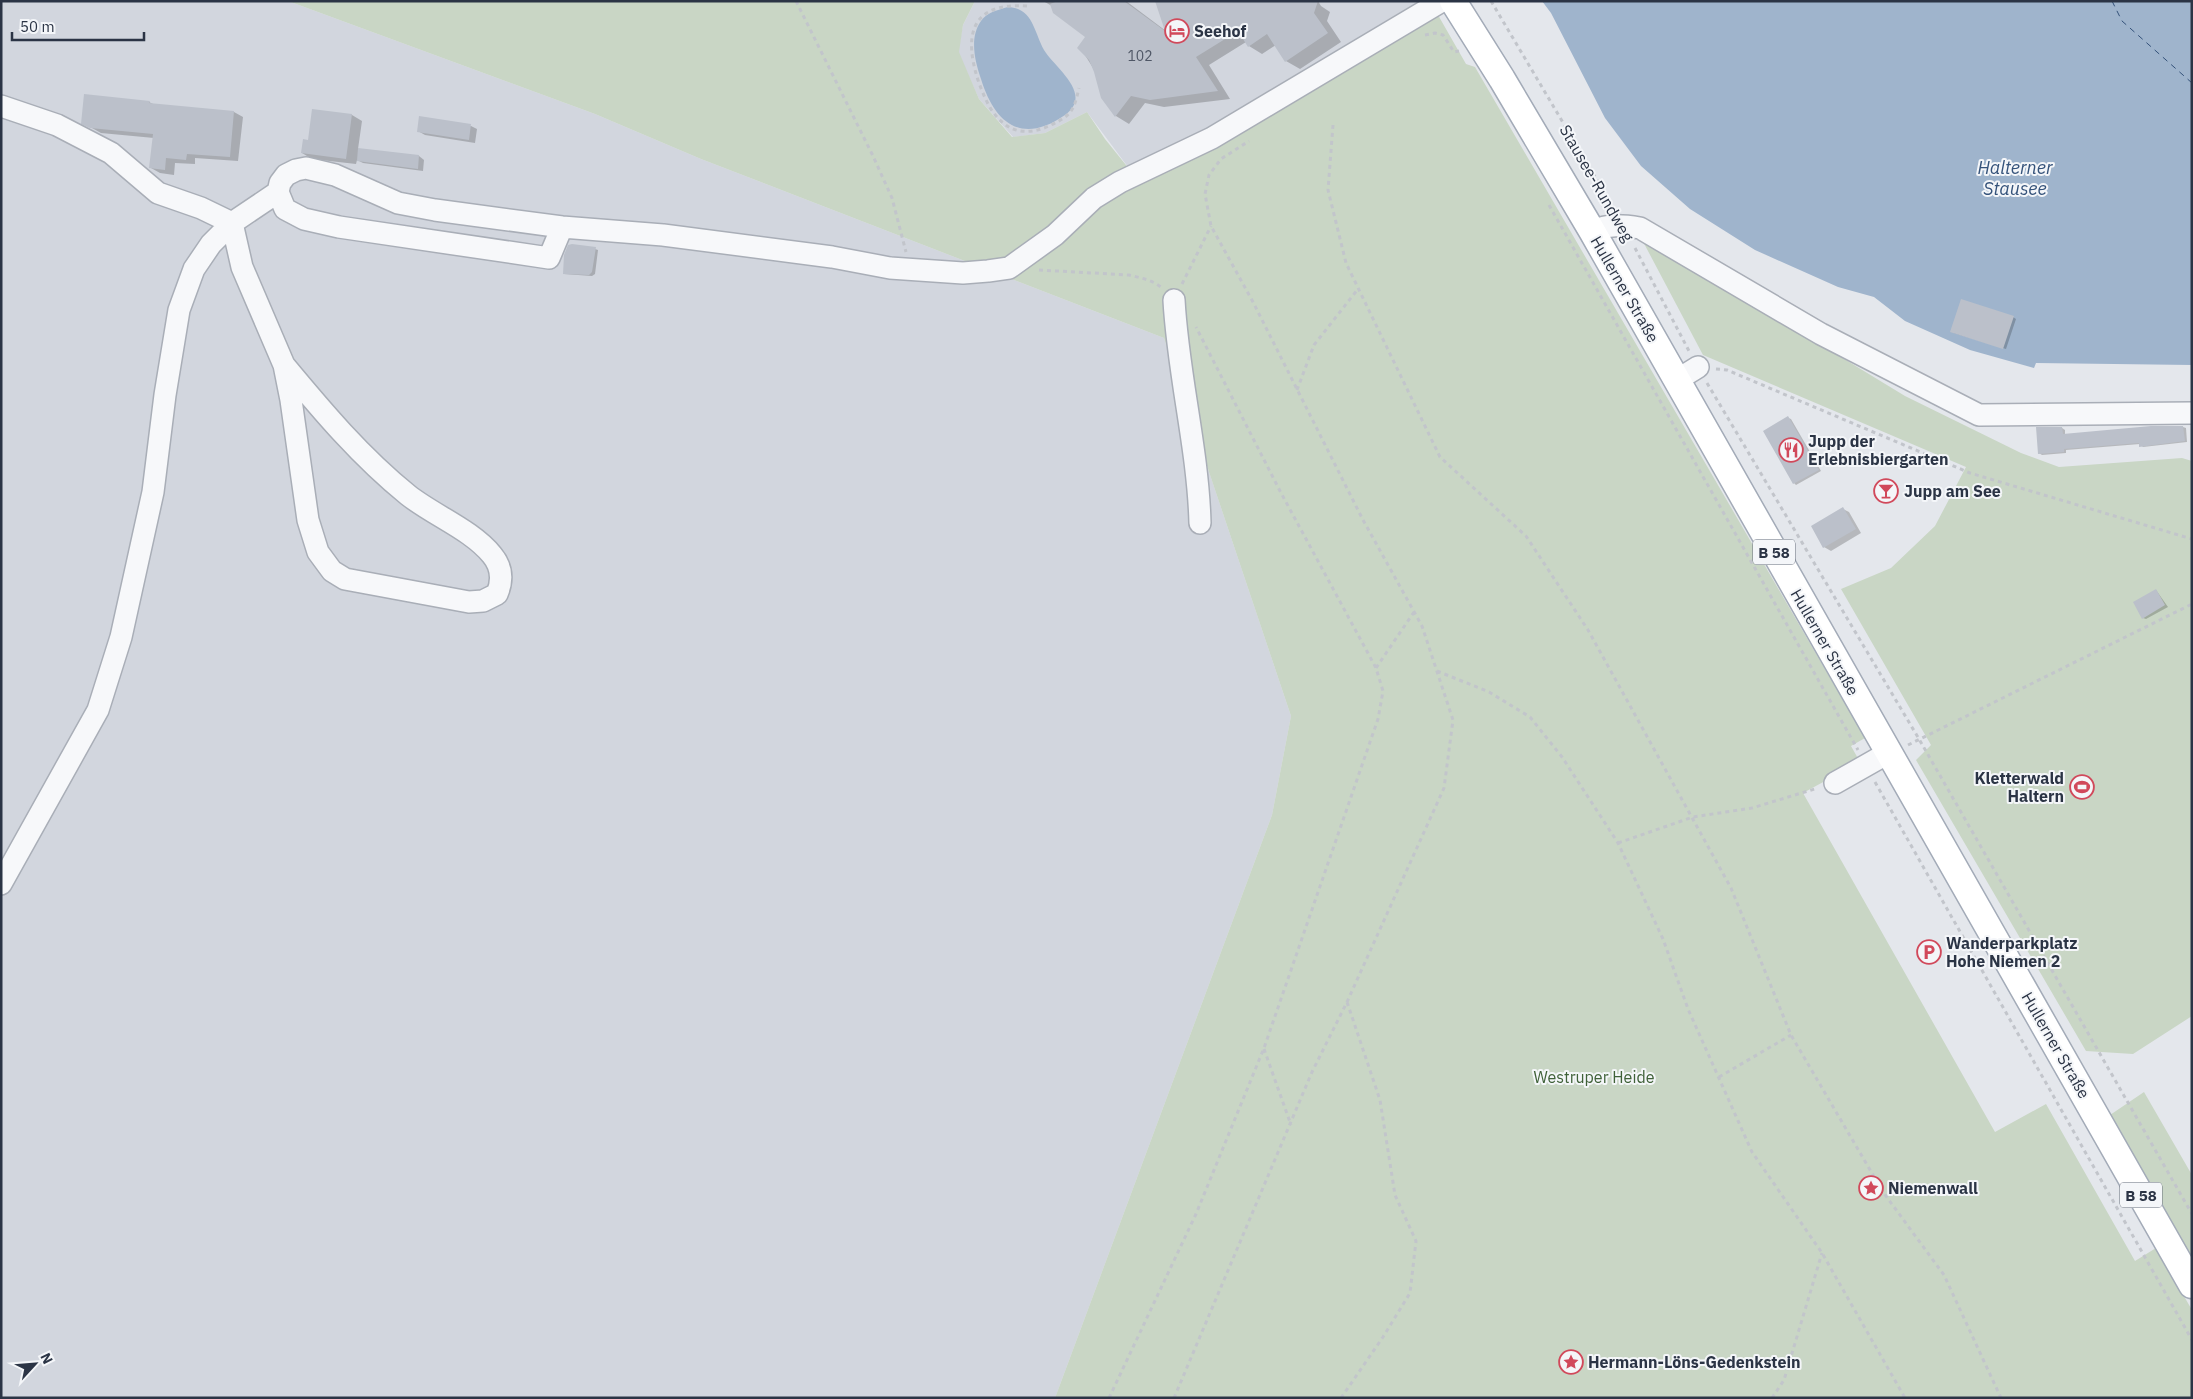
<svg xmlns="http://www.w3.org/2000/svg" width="2193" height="1399" font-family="'IBM Plex Sans',sans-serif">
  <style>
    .built { fill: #d2d6de }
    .green { fill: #c9d6c5 }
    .water { fill: #9fb4cc }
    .shadow { fill: #0003 }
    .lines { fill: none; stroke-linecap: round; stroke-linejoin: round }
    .ferry { stroke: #34527a; stroke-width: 1; stroke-dasharray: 6 5; stroke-linecap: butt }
    .building { fill: #bbc0ca }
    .minor-casing { stroke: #a9aeb7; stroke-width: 24 }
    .major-casing { stroke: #a3abb8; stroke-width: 29 }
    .path { stroke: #c2c5cb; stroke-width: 3; stroke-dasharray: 4 4; stroke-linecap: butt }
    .minor { stroke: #f7f8fa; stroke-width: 21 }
    .major { stroke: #fff; stroke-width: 26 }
    .labels { text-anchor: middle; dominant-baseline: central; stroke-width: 4; stroke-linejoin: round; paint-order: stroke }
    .number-label { font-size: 14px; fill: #4f5766 }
    .shield { fill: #f4f6f9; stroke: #676e7b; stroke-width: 1 }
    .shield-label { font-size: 15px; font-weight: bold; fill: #2b3445 }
    .poi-label { font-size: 16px; font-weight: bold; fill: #2b3445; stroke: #f4f6f9; text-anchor: start }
    .street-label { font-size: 16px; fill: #2b3445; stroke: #f4f6f9 }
    .park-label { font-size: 16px; fill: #3f6138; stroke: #f4f6f9 }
    .water-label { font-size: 18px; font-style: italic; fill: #34527a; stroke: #f4f6f9 }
  </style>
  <rect width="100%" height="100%" fill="#e4e7ec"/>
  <!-- built -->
  <path class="built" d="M1 1H288L595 114 701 159 1164 338 1291 716 1272 815 1055 1398H1Z
    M975 1H1425L1182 145 1128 167 1087 112 1045 133 1013 137 979 99 958 52 963 25Z"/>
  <!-- green -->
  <path class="green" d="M288 1H975L963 25 959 52 979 99 1012 137 1045 133 1087 112 1105 139 1138 180 1201 156 1198 146 1438 15 1466 64 1475 67 1865 738 1851 746 1860 762 1803 793 1995 1132 2046 1104 2135 1261 2156 1248 2192 1310V1398H1055L1272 815 1291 716 1164 338 701 159 595 114Z
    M1639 234 1905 396 2021 453 2059 467 2182 458 2192 461V1016L2133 1054 2086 1051 1916 760 1931 745 1841 589 1891 568 1935 526 1966 467 1703 355Z
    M2144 1092 2192 1175V1257L2110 1115Z"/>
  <!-- water -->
  <path class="water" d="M1542 1H2192V365L2036 363 2034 368 1970 350 1905 321 1874 297 1838 287 1755 250 1690 209 1641 166 1605 118 1551 13Z
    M1008 7C1033 8 1034 32 1044 50 1055 68 1094 94 1065 115 1022 145 995 124 981 79 975 61 969 38 981 21 987 12 998 10 1008 7Z"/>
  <!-- shadow -->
  <path class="shadow" d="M1043 1H1126L1166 31 1318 1 1321 6 1330 12 1327 21 1341 42 1300 69 1286 61 1276 45 1262 54 1249 46 1246 42 1209 65 1230 99 1164 107 1145 103 1129 124 1116 116 1102 98 1095 71 1083 52 1087 37 1052 6Z
    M149 102 155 105 234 112 243 117 238 161 195 158V164L175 163 174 175 160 173 151 168 154 138 101 133 83 123Z
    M313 110 352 115 362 121 358 149 419 156 424 160 423 171 363 163 357 160 356 164 312 159 302 153 309 141Z
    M471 126 477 129 475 143 425 135 418 131Z
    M595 249 598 250 595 274 592 276 564 274Z
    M2013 317 2016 319 2006 349 1954 333Z
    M1788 418 1791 419 1821 471 1796 485 1794 483Z
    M2151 427H2183L2186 428 2187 442 2143 447 2140 444 2066 450V453L2042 455 2039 453 2062 428 2065 430V435Z
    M1843 509 1849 512 1861 533 1831 551 1824 547Z
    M2156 590 2168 607 2146 619 2143 618Z"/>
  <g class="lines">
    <!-- ferry -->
    <path class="ferry" d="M2112 1 2122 21 2192 83"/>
  </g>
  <!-- building -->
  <path class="building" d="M1058 1H1124L1165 31 1155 1H1318L1314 13 1328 33 1285 62 1267 34 1248 47 1238 31 1196 57 1218 91 1150 100 1131 96 1115 117 1101 98 1094 72 1089 60 1077 48 1085 37 1053 13 1050 4Z
    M84 94 150 101 149 103 234 111 230 157 187 154 186 160 166 158 165 170 149 168 153 134 90 128 81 124Z
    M312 109 352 114 346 159 301 153 303 139 308 140Z
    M419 116 471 124 469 140 417 132Z
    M358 148 419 155 418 169 357 161Z
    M572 244 596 247 592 272 589 275 563 274 564 255 568 245Z
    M1961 299 2014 316 2003 349 1950 332Z
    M1788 416 1819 470 1793 484 1763 431Z
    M2151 426H2183L2185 441 2139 447V443L2064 449V452L2038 454 2036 427H2062L2063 434Z
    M1843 507 1856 529 1823 548 1811 526Z
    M2156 589 2165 605 2142 619 2133 602Z"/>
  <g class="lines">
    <!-- minor casing -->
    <g class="minor-casing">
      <path id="minor" d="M1 106 57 125 111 153 158 193 201 208 232 223 211 244 194 269 179 310 165 395 153 492 121 637 98 710 1 884
        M278 192 285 209 304 219 339 227 549 258 562 227
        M1592 231C1609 224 1622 225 1640 228L1821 334 1979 415 2192 413
        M1174 300C1178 375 1198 448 1200 523
        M284 365C323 412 361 457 408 495 433 515 472 530 492 555 502 567 503 580 497 594L483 601 469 602 345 579 332 571 318 552 308 520 291 400 284 365 242 267 232 223 278 192 280 183 286 175 296 170 306 168 335 175 398 203 435 210 562 227 663 235 832 257 890 268 963 273 988 271 1009 268 1055 235 1094 198 1120 182 1212 138 1442 1
        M1677 380 1698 367
        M1835 783 1888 753"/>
    </g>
    <!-- major casing -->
    <g class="major-casing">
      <path id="major" d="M1453 1 1502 79 1592 231 2192 1285"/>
    </g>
    <!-- path -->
    <path class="path" d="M796 1 873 156 892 198 906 252
      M1491 1 1613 207
      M1027 6C970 2 963 36 979 83 984 96 990 112 1002 122 1016 135 1035 133 1051 125 1072 115 1074 110 1079 88
      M1425 35 1435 33 1443 35 1454 52 1459 51
      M1333 125 1328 190 1346 263 1440 457 1526 536 1588 630 1731 888 1791 1035 1883 1192 1944 1275 2001 1398
      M1549 205 1858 750
      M1635 248 1689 351
      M1039 270 1129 275C1141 278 1153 280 1162 288
      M1182 284 1211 226
      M1716 369 1727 370 1970 473 2192 539
      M1707 383 1919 739 2192 1214
      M1297 390 1314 345 1358 289
      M1376 668 1414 612
      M1437 671 1489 692 1530 717 1562 757 1618 843 1663 939 1688 1009 1752 1152 1822 1253 1905 1398
      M1908 745 2192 604
      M1875 782 2192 1340
      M1618 843 1693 817 1752 808 1818 788
      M1264 1049 1291 1125
      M1719 1077 1791 1035
      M1109 1398 1196 1214 1264 1048 1378 719 1383 691 1376 668 1280 491 1196 327
      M1174 1398 1312 1072 1347 1002 1444 788 1453 720 1422 626 1363 520 1253 302 1211 226 1205 194 1209 175 1221 159 1249 141
      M1341 1398 1383 1337 1410 1293 1416 1241 1395 1195 1380 1100 1347 1002
      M1772 1398 1784 1380 1822 1253"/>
    <!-- minor -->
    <use href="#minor" class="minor"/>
    <!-- major -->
    <use href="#major" class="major"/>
  </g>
  <!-- icons -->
  <defs>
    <g id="hotel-ring" transform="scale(1.25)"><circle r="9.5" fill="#f4f6f9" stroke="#d1495b" stroke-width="1.5"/><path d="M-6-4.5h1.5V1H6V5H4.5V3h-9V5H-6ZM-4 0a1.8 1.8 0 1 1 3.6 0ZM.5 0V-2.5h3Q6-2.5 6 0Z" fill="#d1495b"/></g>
    <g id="restaurant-ring" transform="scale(1.25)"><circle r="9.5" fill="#f4f6f9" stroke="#d1495b" stroke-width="1.5"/><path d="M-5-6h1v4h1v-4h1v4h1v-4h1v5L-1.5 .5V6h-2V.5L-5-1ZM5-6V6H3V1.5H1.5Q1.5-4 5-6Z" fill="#d1495b"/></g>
    <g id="bar-ring" transform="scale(1.25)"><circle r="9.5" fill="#f4f6f9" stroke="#d1495b" stroke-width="1.5"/><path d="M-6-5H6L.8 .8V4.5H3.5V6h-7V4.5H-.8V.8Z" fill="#d1495b"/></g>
    <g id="stadium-ring" transform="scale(1.25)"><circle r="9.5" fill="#f4f6f9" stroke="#d1495b" stroke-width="1.5"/><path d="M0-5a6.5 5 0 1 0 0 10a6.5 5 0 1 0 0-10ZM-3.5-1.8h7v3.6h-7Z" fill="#d1495b"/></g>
    <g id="parking-ring" transform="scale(1.25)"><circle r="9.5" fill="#f4f6f9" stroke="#d1495b" stroke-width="1.5"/><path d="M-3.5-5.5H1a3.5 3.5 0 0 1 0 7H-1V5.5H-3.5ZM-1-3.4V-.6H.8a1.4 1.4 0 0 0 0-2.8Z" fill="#d1495b"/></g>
    <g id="sight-ring" transform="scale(1.25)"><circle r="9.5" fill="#f4f6f9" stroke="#d1495b" stroke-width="1.5"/><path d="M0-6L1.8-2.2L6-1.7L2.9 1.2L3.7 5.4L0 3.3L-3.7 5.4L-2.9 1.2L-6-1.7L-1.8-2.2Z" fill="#d1495b"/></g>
  </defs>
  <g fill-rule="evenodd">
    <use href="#hotel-ring" x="1177" y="31"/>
    <use href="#restaurant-ring" x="1791" y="450"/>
    <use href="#bar-ring" x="1886" y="491"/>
    <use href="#stadium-ring" x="2082" y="787"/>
    <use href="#parking-ring" x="1929" y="952"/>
    <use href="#sight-ring" x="1871" y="1188"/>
    <use href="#sight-ring" x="1571" y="1362"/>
  </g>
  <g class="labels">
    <!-- number labels -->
    <g class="number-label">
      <text x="1140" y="56">102</text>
    </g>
    <!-- shield labels -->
    <g class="shield">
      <rect x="1753" y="539.5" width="42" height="25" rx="4"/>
      <rect x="2120" y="1182.5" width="42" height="25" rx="4"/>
    </g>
    <g class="shield-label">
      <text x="1774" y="552">B 58</text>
      <text x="2141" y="1195">B 58</text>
    </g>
    <!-- poi labels -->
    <g class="poi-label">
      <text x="1194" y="31">Seehof</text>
      <text x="1808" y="441">Jupp der<tspan x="1808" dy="18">Erlebnisbiergarten</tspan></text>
      <text x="1904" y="491">Jupp am See</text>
      <text x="2064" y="778" text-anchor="end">Kletterwald<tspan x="2064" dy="18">Haltern</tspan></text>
      <text x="1946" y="943">Wanderparkplatz<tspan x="1946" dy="18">Hohe Niemen 2</tspan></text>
      <text x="1888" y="1188">Niemenwall</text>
      <text x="1588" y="1362">Hermann-Löns-Gedenkstein</text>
    </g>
    <!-- street labels -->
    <g class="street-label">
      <text transform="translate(1597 183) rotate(60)">Stausee-Rundweg</text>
      <text transform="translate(1625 289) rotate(60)">Hullerner Straße</text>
      <text transform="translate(1825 642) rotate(60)">Hullerner Straße</text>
      <text transform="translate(2056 1045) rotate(60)">Hullerner Straße</text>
    </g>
    <!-- park labels -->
    <g class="park-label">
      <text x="1594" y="1077">Westruper Heide</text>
    </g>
    <!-- water labels -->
    <g class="water-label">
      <text x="2015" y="167">Halterner<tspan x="2015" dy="21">Stausee</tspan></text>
    </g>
  </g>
  <!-- border -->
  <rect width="2193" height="1399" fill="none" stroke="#2b3445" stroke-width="5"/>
  <!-- north arrow -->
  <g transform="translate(35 1364) rotate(64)" stroke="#f4f6f9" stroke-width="4" paint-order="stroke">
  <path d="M0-4L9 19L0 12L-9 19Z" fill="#2b3445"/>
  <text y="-8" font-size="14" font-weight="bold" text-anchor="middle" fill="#2b3445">N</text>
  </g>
  <!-- scale -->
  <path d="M12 32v8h132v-8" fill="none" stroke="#2b3445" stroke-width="2.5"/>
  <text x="20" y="32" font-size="15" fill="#2b3445" stroke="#f4f6f9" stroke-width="4" paint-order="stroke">50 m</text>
</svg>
